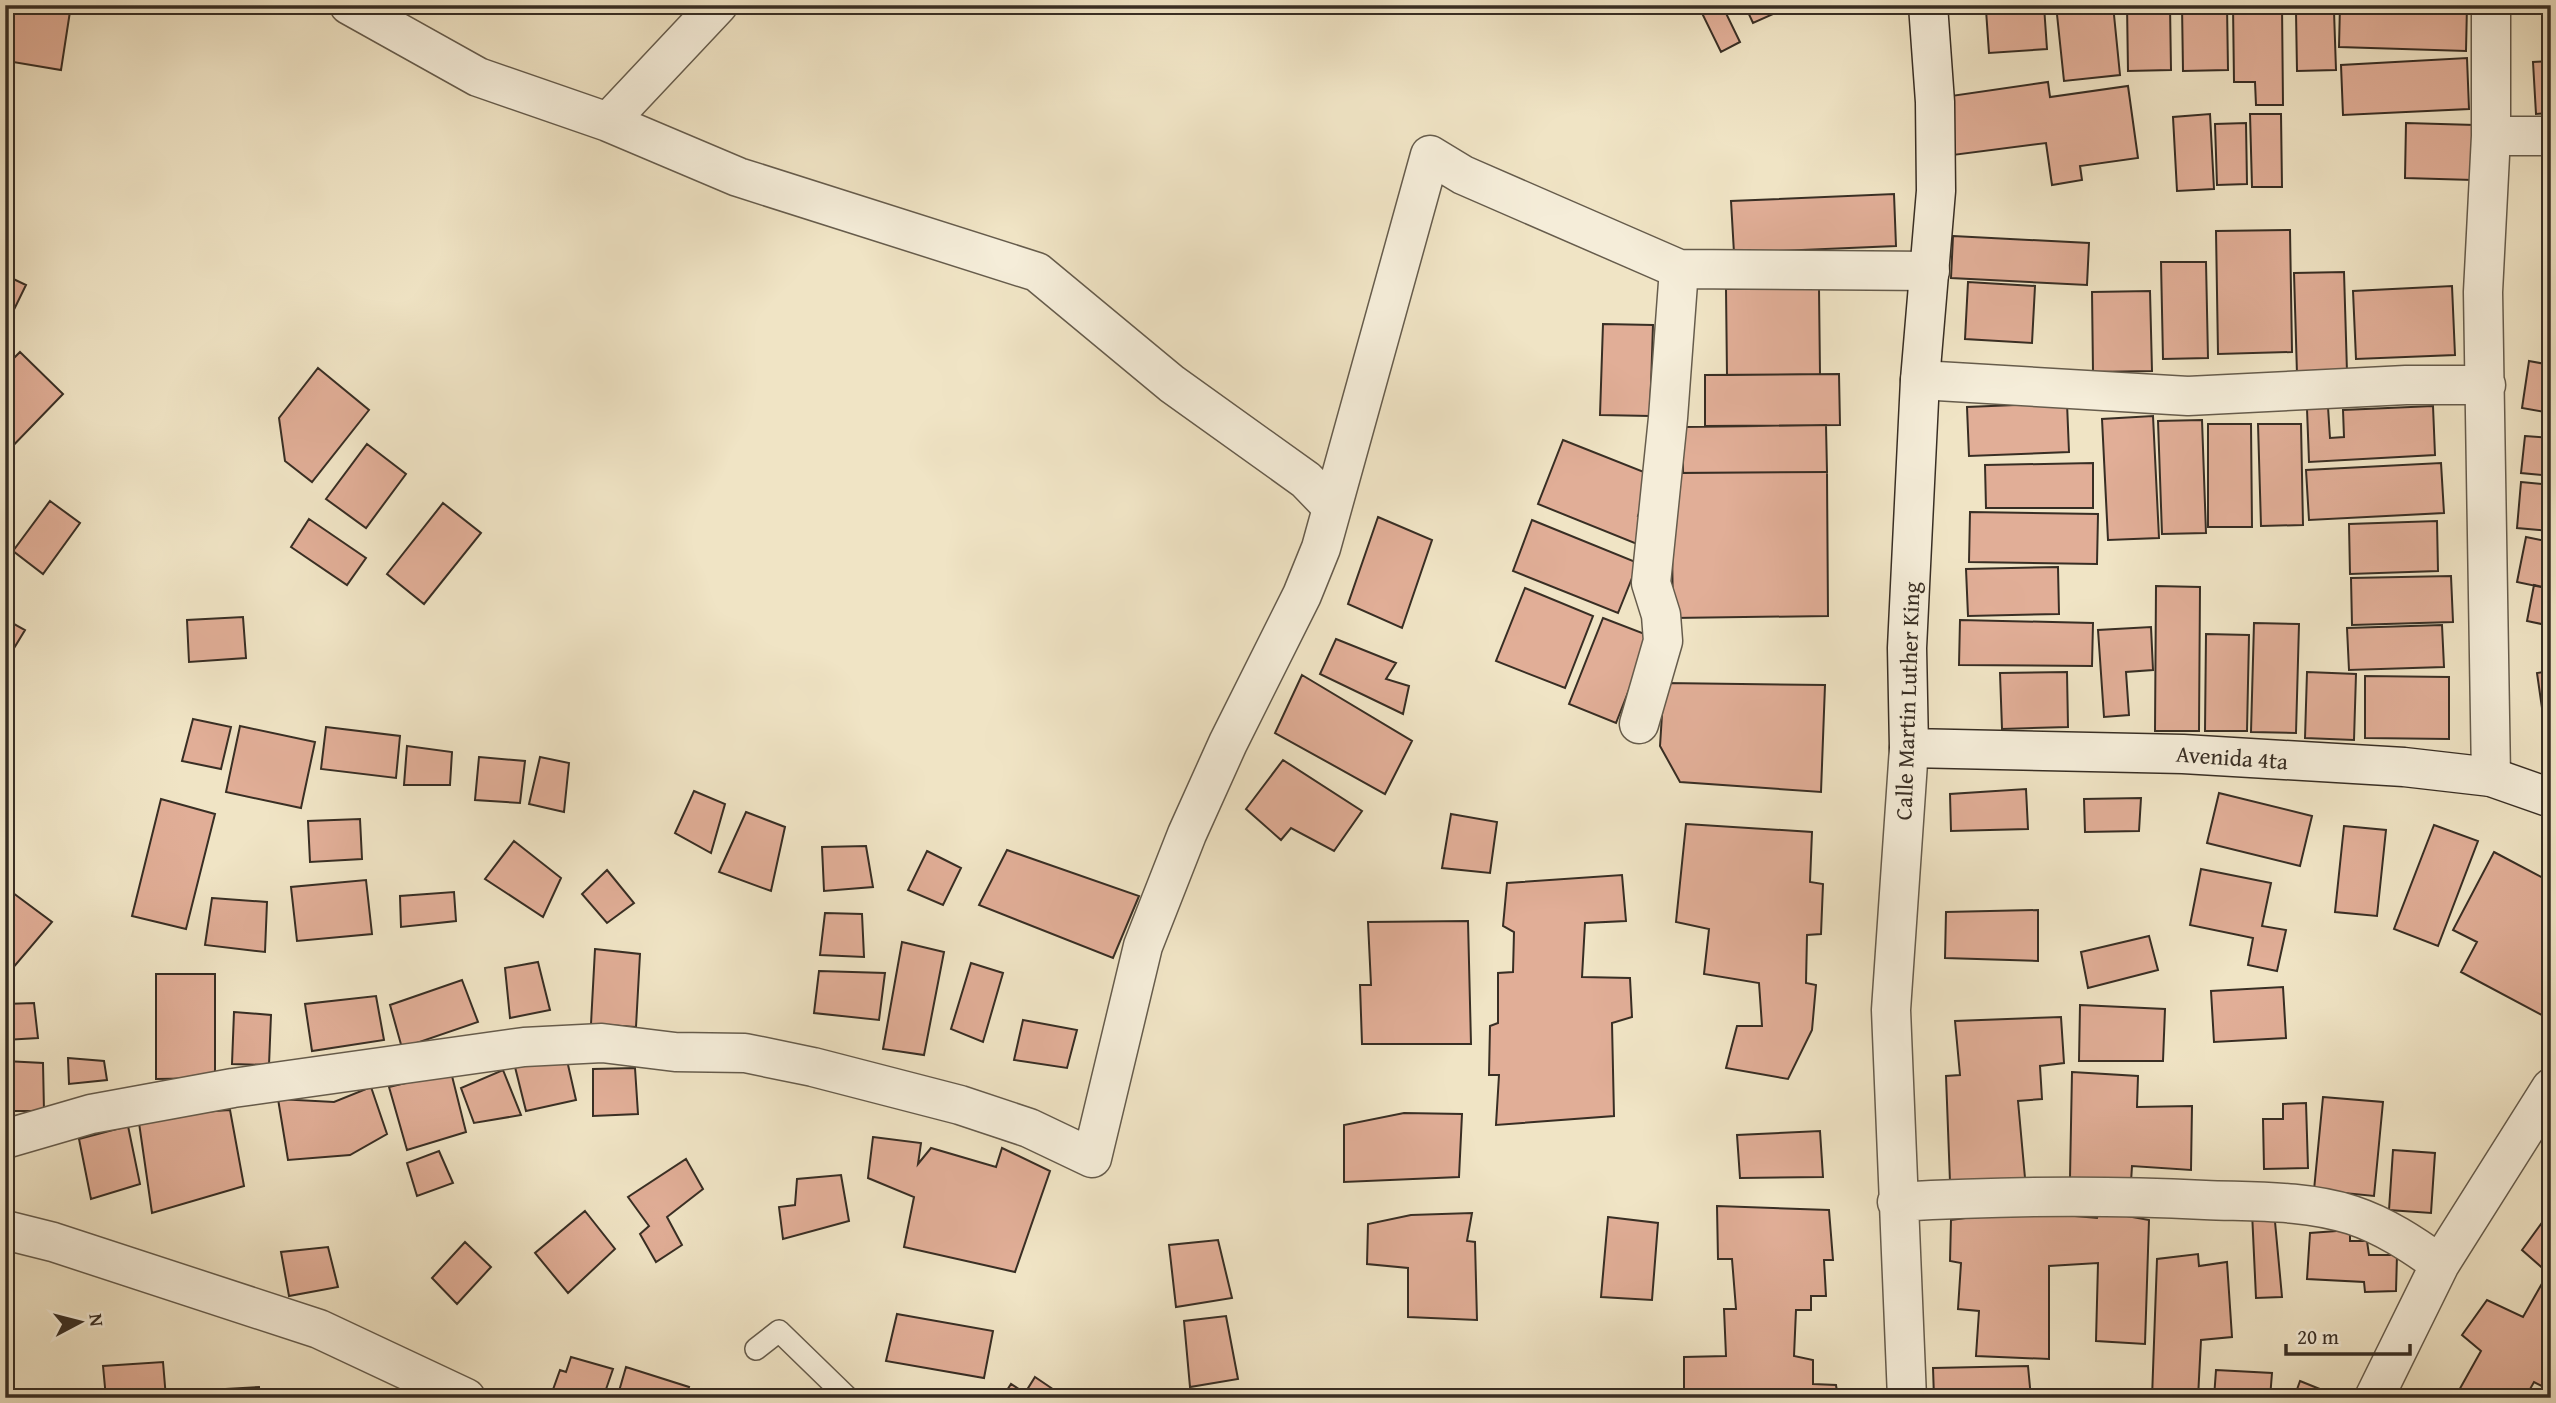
<svg xmlns="http://www.w3.org/2000/svg" width="2556" height="1403" font-family="'Gentium Book Plus',serif">
  <style>
    .building { fill: #e1ae97; stroke: #382e24; stroke-width: 2 }
    .lines { fill: none; stroke-linecap: round; stroke-linejoin: round }
    .lane-casing { stroke: #665c4c; stroke-width: 24 }
    .street-casing { stroke: #665c4c; stroke-width: 41 }
    .secondary-casing { stroke: #382e24; stroke-width: 41 }
    .lane { stroke: #f5edd9; stroke-width: 21 }
    .street { stroke: #f5edd9; stroke-width: 38 }
    .secondary { stroke: #f5edd9; stroke-width: 38 }
    .labels { text-anchor: middle; dominant-baseline: central; stroke-width: 5; stroke-linejoin: round; paint-order: stroke }
    .street-label { font-size: 23px; fill: #382e24; stroke: #f5edd9 }
  </style>
  <rect width="100%" height="100%" fill="#f0e4c5"/>
  <filter id="stains"><feTurbulence type="fractalNoise" baseFrequency=".00286" numOctaves="4"/><feColorMatrix values="0 0 0 0 .2 0 0 0 0 .09 0 0 0 0 .02 0 0 0 .5 -.17"/></filter>
  <radialGradient id="worn" r=".72"><stop offset=".6" stop-color="#630" stop-opacity="0"/><stop offset="1" stop-color="#630" stop-opacity=".3"/></radialGradient>
  <!-- building -->
  <path class="building" d="M15 5H71L61 70 7 61Z
    M1698 5H1722L1740 42 1721 52Z
    M1751 5H1777L1780 11 1753 23 1746 8Z
    M2056 5H2113L2120 75 2064 81Z
    M2127 5H2170L2171 70 2128 71Z
    M2182 5H2227L2228 70 2183 71Z
    M2233 5H2282L2283 105H2256L2255 82H2234Z
    M2340 5H2467L2466 51 2339 47Z
    M2044 6 2047 49 1989 53 1986 10Z
    M2334 11 2336 70 2297 71 2296 12Z
    M2467 58 2469 109 2343 115 2341 65Z
    M2551 61V113L2536 114 2533 62Z
    M2048 82 2050 97 2128 86 2138 158 2080 166 2082 180 2052 185 2046 143 1953 155 1944 97Z
    M2210 114 2214 189 2177 191 2173 117Z
    M2250 114H2281L2282 187H2252Z
    M2246 123 2247 184 2217 185 2215 124Z
    M2406 123 2475 125 2473 180 2405 178Z
    M1894 194 1896 246 1734 253 1731 201Z
    M2290 230 2292 352 2218 354 2216 231Z
    M1953 236 2089 243 2087 285 1951 278Z
    M2161 262H2206L2208 358 2163 359Z
    M2344 272 2347 372 2297 374 2294 273Z
    M5 275 26 285 5 328Z
    M1968 282 2035 286 2032 343 1965 339Z
    M2452 286 2455 355 2356 359 2353 291Z
    M1819 288 1820 374 1727 375 1726 289Z
    M2150 291 2152 371 2093 372 2092 292Z
    M1603 324 1653 325 1650 416 1600 415Z
    M20 352 63 394 5 454V367Z
    M2529 361 2551 365V413L2522 408Z
    M318 368 369 410 312 482 285 461 279 418Z
    M1839 374 1840 425 1705 426V375Z
    M2067 403 2069 452 1969 456 1967 407Z
    M2433 406 2435 455 2309 462 2307 409 2328 407 2330 438 2344 437 2343 410Z
    M2153 416 2159 538 2108 540 2102 419Z
    M2202 420 2206 533 2162 534 2158 421Z
    M2208 424H2251L2252 527H2208Z
    M2258 424H2301L2303 525 2261 526Z
    M1826 425 1827 472 1683 473V427Z
    M2525 436 2551 438V476L2521 473Z
    M1563 440 1654 476 1638 516 1652 522 1642 546 1538 504Z
    M367 444 406 474 366 528 326 499Z
    M2093 463V508H1986L1985 465Z
    M2441 463 2444 513 2309 520 2306 470Z
    M1827 472 1828 616 1673 618 1671 473Z
    M2521 482 2551 485V531L2517 528Z
    M50 501 80 523 43 574 13 551Z
    M443 503 481 533 424 604 387 574Z
    M1970 512 2098 514 2097 564 1969 562Z
    M1378 517 1432 540 1402 628 1348 604Z
    M309 519 366 558 347 585 291 547Z
    M1532 520 1638 563 1618 613 1513 571Z
    M2437 521 2438 571 2350 574 2349 524Z
    M2526 537 2551 542V589L2517 582Z
    M2058 567 2059 614 1968 616 1966 569Z
    M2451 576 2453 622 2352 625 2351 578Z
    M2534 585 2551 589V626L2527 621Z
    M2156 586 2200 587 2199 731H2155Z
    M1525 588 1593 616 1565 688 1496 661Z
    M243 617 246 658 189 662 187 620Z
    M1603 618 1650 636 1616 723 1569 704Z
    M5 619 25 630 5 663Z
    M1960 620 2093 623 2092 666 1959 665Z
    M2254 623 2299 624 2296 733 2251 732Z
    M2442 625 2444 667 2349 670 2347 628Z
    M2151 627 2153 670 2126 672 2129 715 2104 717 2098 630Z
    M2206 634 2249 635 2247 731H2205Z
    M1336 639 1396 663 1386 679 1409 686 1403 714 1320 674Z
    M2551 671V728L2545 729 2537 673Z
    M2067 672 2068 727 2002 729 2000 673Z
    M2307 672 2356 674 2354 740 2305 738Z
    M1302 675 1412 741 1385 794 1275 733Z
    M2365 676 2449 677V739L2365 738Z
    M1664 683 1825 685 1821 792 1680 782 1660 746Z
    M193 719 231 727 221 769 182 761Z
    M240 726 315 742 301 808 226 792Z
    M326 727 400 736 396 778 321 769Z
    M407 746 452 752 450 785H404Z
    M479 757 525 761 520 803 475 800Z
    M540 757 569 763 564 812 529 804Z
    M1283 760 1362 811 1334 851 1291 828 1281 840 1246 809Z
    M2026 789 2028 829 1951 831 1950 794Z
    M694 791 725 804 711 853 675 833Z
    M2219 793 2312 816 2300 866 2207 843Z
    M2141 798 2139 831 2085 832 2084 799Z
    M161 799 215 814 186 929 132 916Z
    M746 812 785 827 771 891 719 872Z
    M1451 814 1497 822 1490 873 1442 868Z
    M360 819 362 859 310 862 308 821Z
    M1686 824 1812 832 1810 882 1823 884 1821 934 1807 935 1806 983 1816 985 1812 1030 1788 1079 1726 1068 1737 1026H1762L1759 983 1704 974 1709 929 1676 922Z
    M2434 825 2478 841 2438 946 2394 929Z
    M2344 826 2386 830 2377 916 2335 912Z
    M514 841 561 878 543 917 485 879Z
    M866 846 873 887 824 891 822 847Z
    M1007 850 1139 896 1113 958 979 905Z
    M927 851 961 868 943 905 908 890Z
    M2494 852 2551 882V1020L2461 972 2477 942 2453 930Z
    M2201 869 2271 883 2262 926 2286 930 2277 971 2248 965 2253 938 2190 925Z
    M607 870 634 903 607 923 582 894Z
    M1622 875 1626 921 1585 923 1582 977 1630 978 1632 1017 1612 1023 1614 1116 1496 1125 1499 1075H1489L1490 1026 1498 1023V973L1513 972 1514 932 1503 926 1507 883Z
    M366 880 372 934 297 941 291 887Z
    M5 887 52 922 12 969 5 965Z
    M454 892 456 921 401 927 400 896Z
    M212 898 267 902 265 952 205 945Z
    M2038 910V961L1945 958 1946 912Z
    M825 913 862 914 864 957 820 955Z
    M1468 921 1471 1044H1362L1360 985H1371L1368 922Z
    M2149 936 2158 970 2088 988 2081 952Z
    M902 942 944 952 924 1055 883 1049Z
    M595 949 640 954 636 1027 591 1024Z
    M538 962 550 1010 510 1018 505 968Z
    M971 963 1003 973 983 1042 951 1029Z
    M819 971 885 973 879 1020 814 1013Z
    M156 974H215V1078L156 1079Z
    M462 980 478 1022 402 1048 390 1005Z
    M2283 987 2286 1038 2214 1042 2211 991Z
    M376 996 384 1040 312 1051 305 1004Z
    M34 1003 38 1038 5 1040V1004Z
    M2080 1005 2165 1009 2163 1061H2079Z
    M234 1012 271 1015 269 1065 232 1064Z
    M2061 1017 2064 1063 2040 1066 2042 1099 2018 1101 2025 1178 1950 1182 1946 1076 1960 1075 1955 1021Z
    M1023 1020 1077 1030 1067 1068 1014 1060Z
    M566 1056 576 1100 526 1111 514 1063Z
    M68 1058 104 1061 107 1080 69 1084Z
    M5 1061 43 1063 44 1111H5Z
    M635 1068 638 1114 593 1116V1069Z
    M503 1070 521 1115 474 1123 461 1088Z
    M451 1072 466 1132 407 1150 389 1087Z
    M2072 1072 2138 1076 2137 1107 2192 1106 2191 1170 2132 1166 2131 1182 2070 1178Z
    M371 1087 387 1134 350 1155 288 1160 278 1099 334 1102Z
    M2323 1097 2383 1102 2374 1196 2314 1190Z
    M2306 1103 2308 1168 2264 1169 2263 1119H2283V1104Z
    M230 1110 244 1186 152 1213 138 1116Z
    M2551 1111V1139L2538 1131Z
    M1404 1113 1462 1114 1459 1177 1344 1182V1125Z
    M128 1126 140 1184 91 1199 79 1139Z
    M1820 1131 1823 1177 1740 1178 1737 1135Z
    M873 1137 921 1143 918 1164 931 1148 996 1167 1002 1148 1050 1171 1015 1272 904 1247 914 1197 868 1178Z
    M2393 1150 2435 1153 2431 1213 2389 1210Z
    M439 1151 453 1183 417 1196 407 1163Z
    M686 1159 703 1189 667 1217 682 1245 656 1262 640 1234 649 1226 628 1197Z
    M841 1175 849 1221 783 1239 779 1207 795 1205 797 1179Z
    M1717 1206 1829 1210 1833 1260H1824L1826 1296H1811V1310H1796L1794 1356 1813 1360V1384L1836 1385 1838 1398H1684V1357L1726 1356 1724 1309H1736L1732 1259H1718Z
    M1973 1207 2097 1218 2099 1211 2149 1220 2145 1344 2096 1341 2098 1263 2049 1266V1359L1976 1356 1979 1311 1958 1309 1961 1263 1950 1261 1951 1220 1973 1217Z
    M585 1211 615 1249 568 1293 535 1253Z
    M2274 1211 2282 1297 2256 1298 2252 1212Z
    M1472 1213 1467 1241 1475 1242 1477 1320 1408 1317V1268L1367 1264 1368 1224 1411 1215Z
    M1608 1217 1658 1223 1652 1300 1601 1297Z
    M2541 1224 2551 1232V1391L2534 1382 2525 1398H2470L2458 1392 2481 1351 2462 1335 2487 1300 2523 1317 2548 1273 2522 1250Z
    M2350 1230V1241H2367L2369 1255H2397L2396 1291 2365 1292 2364 1282 2307 1279 2310 1233Z
    M1218 1240 1232 1298 1176 1307 1169 1245Z
    M465 1242 491 1267 457 1304 432 1278Z
    M328 1247 338 1287 289 1296 281 1252Z
    M2198 1254 2199 1266 2227 1262 2232 1337 2201 1340 2198 1398H2152L2157 1259Z
    M897 1314 993 1331 984 1378 886 1361Z
    M1226 1316 1238 1379 1190 1387 1184 1321Z
    M571 1357 613 1369 603 1398 567 1393 566 1398H550L560 1370 566 1372Z
    M163 1362 166 1398H106L103 1366Z
    M2028 1366 2031 1398H1934L1933 1368Z
    M626 1367 689 1387 685 1398H617Z
    M2216 1370 2272 1373 2270 1398H2214Z
    M1035 1377 1066 1398H1002L1011 1384 1025 1393Z
    M2300 1381 2342 1398H2294Z
    M259 1387 260 1398H192L191 1391Z"/>
  <g class="lines">
    <!-- lane casing -->
    <g class="lane-casing">
      <path id="lane" d="M756 1349 779 1331 848 1398"/>
    </g>
    <!-- street casing -->
    <g class="street-casing">
      <path id="street" d="M349 5 478 77 608 122 738 177 1037 272 1172 384 1306 480 1331 506
        M2491 5V136L2483 292 2491 777
        M608 122 718 5
        M2491 136H2551
        M1920 380 2188 396 2406 385H2486
        M1639 724 1663 641 1661 615 1651 583 1668 418 1679 269
        M5 1139 91 1114 233 1088 524 1047 602 1043 675 1052 745 1053 813 1067 960 1105 1029 1128 1092 1158 1143 946 1187 834 1228 743 1302 595 1321 548 1430 155 1463 175 1679 269 1930 271
        M1897 1202C2001 1196 2102 1195 2205 1200 2255 1202 2305 1200 2352 1215 2385 1226 2412 1244 2440 1264
        M5 1230 53 1242 319 1329 466 1398
        M1907 1398 1891 1010 1909 748
        M2374 1398 2440 1264 2551 1088"/>
    </g>
    <!-- secondary casing -->
    <g class="secondary-casing">
      <path id="secondary" d="M1928 5 1935 102 1936 191 1920 380 1907 648 1909 748 2183 754 2404 767 2491 777 2551 798"/>
    </g>
    <!-- lane -->
    <use href="#lane" class="lane"/>
    <!-- street -->
    <use href="#street" class="street"/>
    <!-- secondary -->
    <use href="#secondary" class="secondary"/>
  </g>
  <g class="labels">
    <!-- street labels -->
    <g class="street-label">
      <text transform="translate(1907 701) rotate(-88)">Calle Martin Luther King</text>
      <text transform="translate(2232 757) rotate(4)">Avenida 4ta</text>
    </g>
  </g>
  <!-- margin -->
  <rect width="2556" height="1403" fill="none" stroke="#f0e4c5" stroke-width="28"/>
  <rect x="7" y="7" width="2542" height="1389" fill="none" stroke="#382e24" stroke-width="3.5"/>
  <rect x="14" y="14" width="2528" height="1375" fill="none" stroke="#382e24" stroke-width="2"/>
  <!-- north arrow -->
  <g transform="translate(80 1322) rotate(83)" stroke="#f5edd9" stroke-width="5" paint-order="stroke">
  <path d="M0-5L12 26L0 18L-12 26Z" fill="#382e24"/>
  <text y="-10" font-size="19" font-weight="bold" text-anchor="middle" fill="#382e24">N</text>
  </g>
  <!-- scale -->
  <path d="M2286 1344v10h124v-10" fill="none" stroke="#382e24" stroke-width="3.5"/>
  <text x="2297" y="1344" font-size="21" fill="#382e24" stroke="#f5edd9" stroke-width="5" paint-order="stroke">20 m</text>
  <rect width="100%" height="100%" filter="url(#stains)"/>
  <rect width="100%" height="100%" fill="url(#worn)"/>
</svg>
